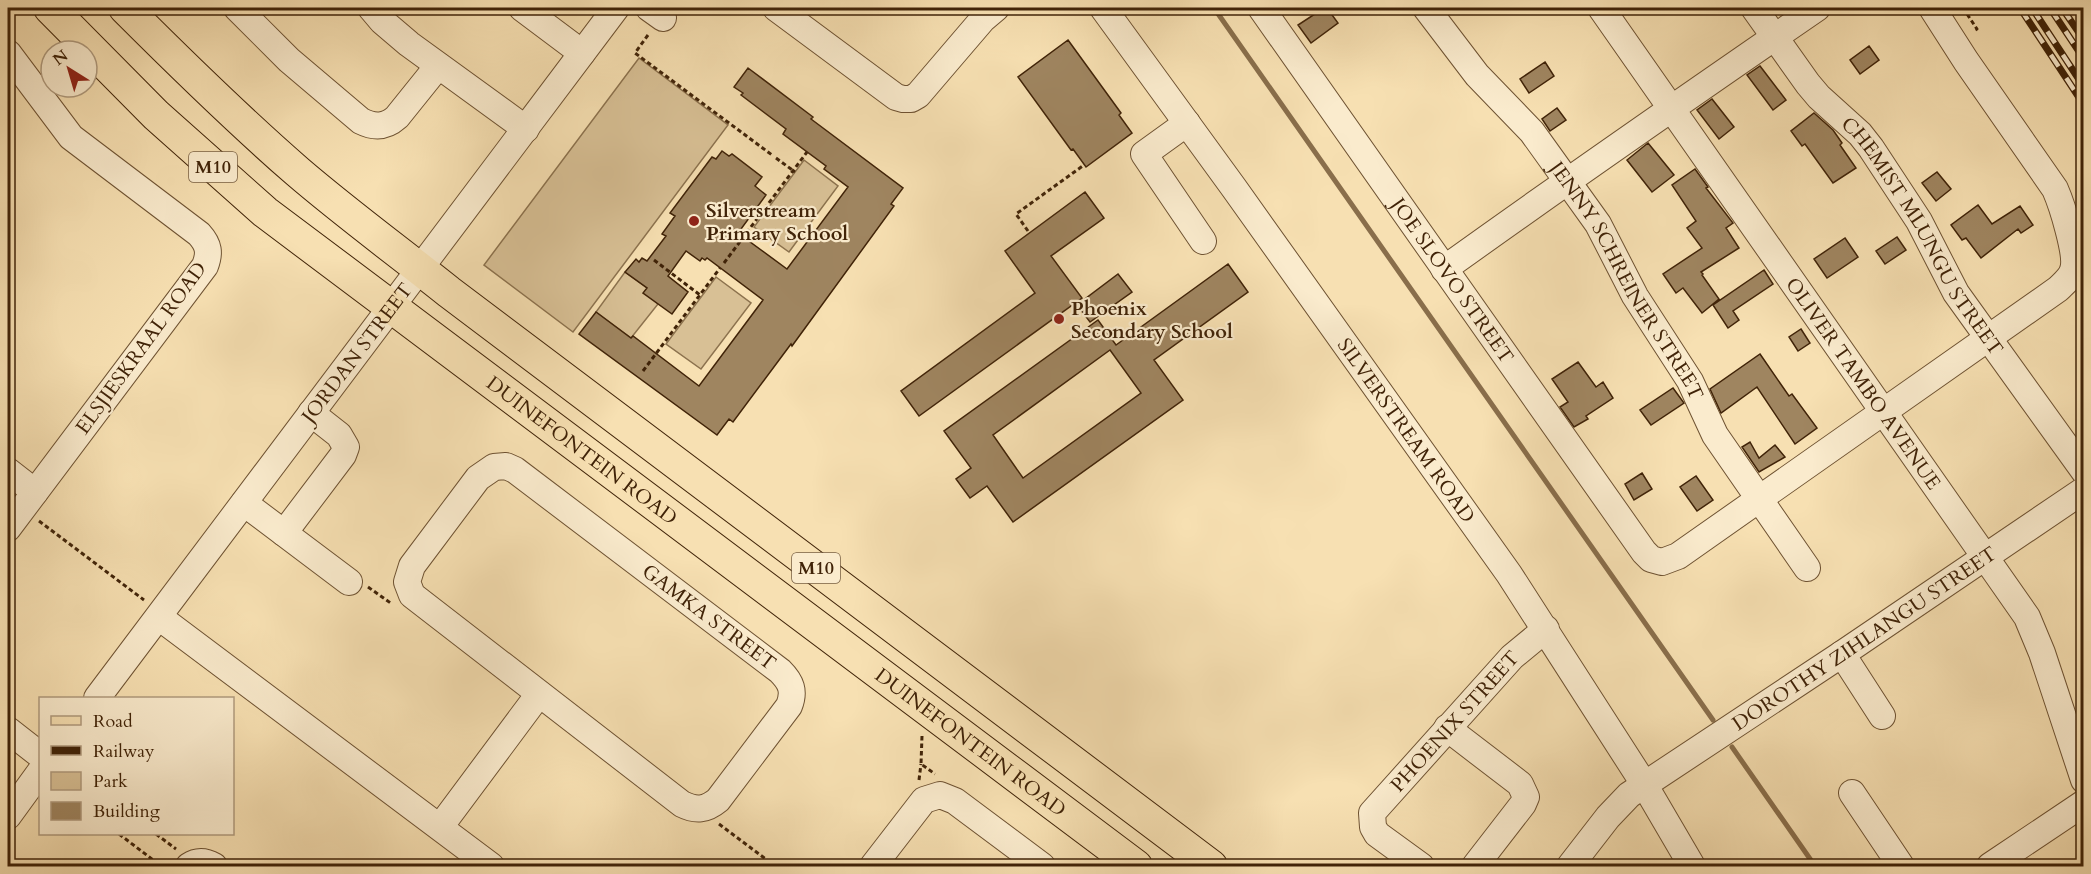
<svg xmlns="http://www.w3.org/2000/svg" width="2091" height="874" font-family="Cardo,serif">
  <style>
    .green { fill: #d8c095; stroke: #8c724e; stroke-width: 1.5 }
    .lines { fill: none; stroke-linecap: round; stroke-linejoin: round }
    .stream { stroke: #896e4b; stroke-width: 5 }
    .building { fill: #9f8560; stroke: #402308; stroke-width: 1.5; fill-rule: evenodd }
    .minor-casing { stroke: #6e5232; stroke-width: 28 }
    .major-casing { stroke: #402308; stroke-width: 34 }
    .path { stroke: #402308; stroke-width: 3; stroke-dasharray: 4.5 3; stroke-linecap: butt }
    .minor { stroke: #faebcd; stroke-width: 26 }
    .major { stroke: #f7e0b2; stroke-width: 32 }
    .rail-casing { stroke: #402308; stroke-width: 7 }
    .rail { stroke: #faebcd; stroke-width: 4.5; stroke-dasharray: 14; stroke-linecap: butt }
    .poi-dot { fill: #8f2418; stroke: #faebcd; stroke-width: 2 }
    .labels { text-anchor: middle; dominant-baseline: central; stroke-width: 4.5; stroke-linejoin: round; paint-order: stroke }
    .shield { fill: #faebcd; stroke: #785f43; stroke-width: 1.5 }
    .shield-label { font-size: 18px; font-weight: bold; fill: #402308 }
    .poi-label { font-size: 20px; font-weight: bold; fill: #402308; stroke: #faebcd; text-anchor: start }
    .street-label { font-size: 20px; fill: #402308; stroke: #faebcd }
  </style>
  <rect width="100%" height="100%" fill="#f7e0b2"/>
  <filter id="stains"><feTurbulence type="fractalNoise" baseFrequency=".00333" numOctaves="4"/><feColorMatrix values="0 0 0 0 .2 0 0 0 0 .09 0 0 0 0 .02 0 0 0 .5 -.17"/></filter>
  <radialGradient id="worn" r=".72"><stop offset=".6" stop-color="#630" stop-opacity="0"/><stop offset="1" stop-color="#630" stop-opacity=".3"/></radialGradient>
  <!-- green -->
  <path class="green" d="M639 58 728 125 573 332 484 265Z
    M804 160 838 186 789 252 754 227Z
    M625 272 647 288 658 304 631 338 596 312Z
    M716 277 751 303 701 369 666 344Z"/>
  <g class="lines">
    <!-- stream -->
    <path class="stream" d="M1214 8 1713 720
      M1732 747 1815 866"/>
  </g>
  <!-- building -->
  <path class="building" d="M1324 8H1327L1338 23 1311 43 1298 25Z
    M1068 40 1121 113 1119 115 1132 133 1086 167 1073 149 1071 150 1018 77Z
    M1869 46 1879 60 1860 74 1850 60Z
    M1545 62 1554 76 1529 93 1520 79Z
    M1760 66 1786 100 1773 110 1747 75Z
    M748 68 813 117 811 119 903 188 891 204 894 206 792 346 791 344 733 422 729 419 717 435 579 334 596 312 631 338 633 336 699 386 763 300 707 258 705 260 702 258 700 261 686 251 668 276 688 292 672 314 643 293 647 288 625 272 636 259 639 262 642 258 647 261 666 236 662 234 675 216 670 213 712 157 716 159 722 151 729 156 732 154 762 177 755 186 766 195 738 233 787 269 848 187 824 169 826 166 783 134 786 129 741 95 743 93 734 87Z
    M1712 99 1734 127 1719 139 1697 110Z
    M1557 108 1566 120 1550 131 1542 119Z
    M1814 113 1833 130 1842 143 1840 145 1856 168 1833 183 1805 144 1802 146 1791 131Z
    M1648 143 1674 175 1652 192 1627 160Z
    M1695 169 1708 187 1706 188 1733 223 1726 228 1739 248 1701 272 1703 274 1702 275 1719 299 1702 313 1683 288 1676 293 1663 274 1702 248 1687 228 1696 221 1672 185Z
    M1937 172 1951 189 1936 201 1922 183Z
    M1085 192 1104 218 1051 256 1082 298 919 416 901 391 1035 293 1005 251Z
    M1978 205 1992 224 2020 206 2033 225 2021 233 2018 229 1981 258 1966 238 1962 240 1951 225Z
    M1897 237 1906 250 1885 264 1876 251Z
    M1845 238 1858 257 1827 278 1814 259Z
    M1228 264 1248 292 1154 360 1183 400 1013 522 987 486 970 498 956 479 971 468 944 431 1098 320 1116 345ZM1110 350 1141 393 1023 478 993 435Z
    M1764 270 1773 284 1733 311 1739 320 1728 328 1713 305Z
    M1118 274 1132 292 1090 322 1077 305Z
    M1801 329 1810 343 1798 351 1789 337Z
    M1760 354 1789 396 1792 394 1817 428 1795 444 1757 387 1721 413 1710 389Z
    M1578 362 1596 387 1603 382 1613 398 1586 416 1588 419 1574 427 1560 407 1568 402 1552 379Z
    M1673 388 1684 403 1651 425 1640 410Z
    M1750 442 1759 458 1775 445 1785 457 1759 472 1742 447Z
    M1642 473 1652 489 1634 500 1625 484Z
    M1696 476 1713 500 1697 511 1680 487Z"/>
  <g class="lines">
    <!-- minor casing -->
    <g class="minor-casing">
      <g id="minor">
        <path d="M237 8 289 60 361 121C375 128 386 127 397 117L438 66"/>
        <path d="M371 8 382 21 409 44 526 129"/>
        <path d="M522 8 582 53"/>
        <path d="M649 8 663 18"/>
        <path d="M776 8 896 97 903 99H911L918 95 983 19 996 8"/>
        <path id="s1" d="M1103 8 1234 188 1509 574 1644 784 1692 866"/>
        <path id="s2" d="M1261 8 1644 552 1651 559 1662 562 1678 556 2058 289C2064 283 2071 278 2073 270 2078 255 2062 205 2055 189L1966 61 1932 8"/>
        <path id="s3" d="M1426 8 1477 75 1532 132 1598 224 1635 296 1690 381 1715 435 1807 568"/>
        <path id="s4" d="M1601 8 2027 617 2042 653 2084 780"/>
        <path id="s5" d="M1754 8 1808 84 1819 97 1860 134 1871 148 1919 221 1956 293 2084 471"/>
        <path d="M8 53 71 137 199 234C209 245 210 253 205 266L8 528"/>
        <path d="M1187 123 1144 154 1203 241"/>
        <path d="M1444 269C1568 180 1692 94 1817 8"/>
        <path d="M506 466 515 470 780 671C791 682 795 691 789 706L718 800C706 810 696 811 682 804L412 595 407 582 412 566 478 478 494 467Z"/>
        <path d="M8 471 35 492"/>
        <path d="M244 503 349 582"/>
        <path d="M284 533 343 455 346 447 339 435 311 413"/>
        <path d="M159 617 491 866"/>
        <path d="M1842 654 1882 716"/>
        <path id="s6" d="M97 698 616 8"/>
        <path d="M1447 728 1520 784 1526 797 1523 804 1475 866"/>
        <path d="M8 730 40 755"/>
        <path d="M1852 793 1901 866"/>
        <path d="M8 816 40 772"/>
        <path d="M440 827 539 694"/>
        <path d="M189 866C198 860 205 861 214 866"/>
        <path d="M873 866 924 800 940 795 955 801 1042 866"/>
        <path id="s7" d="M1421 866 1377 834 1373 827 1372 813 1512 657 1546 629"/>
        <path id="s8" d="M1570 866 1608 817 1629 795 1842 654 2084 490"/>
        <path d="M1990 866 2084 803"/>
      </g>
    </g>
    <!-- major casing -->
    <g class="major-casing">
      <g id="major">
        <path id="s9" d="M50 8 156 115 265 212 1136 866"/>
        <path d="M125 8C181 64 238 120 298 172 347 214 399 252 449 292L1211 866"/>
      </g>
    </g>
    <!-- path -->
    <path class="path" d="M1963 8 1977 29 1973 31
      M648 35 635 53 772 155
      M776 158 795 172
      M1028 231 1016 214 1084 165
      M654 260 700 295
      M724 263 807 152
      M643 371 720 268
      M39 521 144 600
      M368 587 392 604
      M922 736 921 764 935 774
      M919 780 921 764
      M719 824 775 866
      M119 834 161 866
      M156 834 176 849"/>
    <!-- minor -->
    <use href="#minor" class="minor"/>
    <!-- major -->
    <use href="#major" class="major"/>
    <!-- rail casing -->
    <g class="rail-casing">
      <path id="rail" d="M2020 8 2084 105
        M2032 8 2084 87
        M2050 8 2084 59
        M2062 8 2084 40"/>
    </g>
    <!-- rail -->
    <use href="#rail" class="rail"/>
  </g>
  <!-- markers -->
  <g class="poi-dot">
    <circle cx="694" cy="221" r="6"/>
    <circle cx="1059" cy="319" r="6"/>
  </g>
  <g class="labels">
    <!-- shield labels -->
    <g class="shield">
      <rect x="189" y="152" width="48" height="30" rx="4.5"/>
      <rect x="792" y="553" width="48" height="30" rx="4.5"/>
    </g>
    <g class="shield-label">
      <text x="213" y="167">M10</text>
      <text x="816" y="568">M10</text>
    </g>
    <!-- poi labels -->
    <g class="poi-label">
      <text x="706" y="210">Silverstream<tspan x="706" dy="23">Primary School</tspan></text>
      <text x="1071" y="308">Phoenix<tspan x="1071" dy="23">Secondary School</tspan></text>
    </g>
    <!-- street labels -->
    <g class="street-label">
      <text stroke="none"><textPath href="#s5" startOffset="285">CHEMIST MLUNGU STREET</textPath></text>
      <text stroke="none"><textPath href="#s2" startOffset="333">JOE SLOVO STREET</textPath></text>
      <text stroke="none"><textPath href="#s3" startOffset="340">JENNY SCHREINER STREET</textPath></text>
      <text transform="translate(141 348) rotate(-54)">ELSJIESKRAAL ROAD</text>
      <text stroke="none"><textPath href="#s6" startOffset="432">JORDAN STREET</textPath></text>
      <text stroke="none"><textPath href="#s4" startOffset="458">OLIVER TAMBO AVENUE</textPath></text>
      <text stroke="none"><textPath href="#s1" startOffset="520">SILVERSTREAM ROAD</textPath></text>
      <text stroke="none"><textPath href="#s9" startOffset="693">DUINEFONTEIN ROAD</textPath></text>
      <text transform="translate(709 617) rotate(37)">GAMKA STREET</text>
      <text stroke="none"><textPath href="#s8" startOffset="375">DOROTHY ZIHLANGU STREET</textPath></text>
      <text stroke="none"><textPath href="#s7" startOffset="200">PHOENIX STREET</textPath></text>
      <text stroke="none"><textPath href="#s9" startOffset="1179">DUINEFONTEIN ROAD</textPath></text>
    </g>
  </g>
  <!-- margin -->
  <rect width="2091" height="874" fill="none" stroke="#f7e0b2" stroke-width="30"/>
  <rect x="9" y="9" width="2073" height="856" fill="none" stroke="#402308" stroke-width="3"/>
  <rect x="15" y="15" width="2061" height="844" fill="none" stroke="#402308" stroke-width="1.5"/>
  <!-- legend -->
  <rect x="39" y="697" width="195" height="138" fill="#faebcd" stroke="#b09b7e" stroke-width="1.5"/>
  <rect x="51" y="716" width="30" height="9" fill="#f7e0b2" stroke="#b09b7e" stroke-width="1.5"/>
  <text x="93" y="727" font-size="18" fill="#402308">Road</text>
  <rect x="51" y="746" width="30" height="9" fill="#402308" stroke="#b09b7e" stroke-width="1.5"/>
  <text x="93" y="757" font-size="18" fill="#402308">Railway</text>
  <rect x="51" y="772" width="30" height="18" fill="#d8c095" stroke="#b09b7e" stroke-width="1.5"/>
  <text x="93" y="787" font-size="18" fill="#402308">Park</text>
  <rect x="51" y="802" width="30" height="18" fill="#9f8560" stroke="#b09b7e" stroke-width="1.5"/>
  <text x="93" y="817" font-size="18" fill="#402308">Building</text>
  <!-- north arrow -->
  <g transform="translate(69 69) rotate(323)"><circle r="28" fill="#faebcd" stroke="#b09b7e" stroke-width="1.5"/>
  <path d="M0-4.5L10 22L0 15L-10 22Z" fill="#8f2418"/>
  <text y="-9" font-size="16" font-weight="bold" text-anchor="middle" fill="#402308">N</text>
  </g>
  <rect width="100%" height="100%" filter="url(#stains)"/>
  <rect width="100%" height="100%" fill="url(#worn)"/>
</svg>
